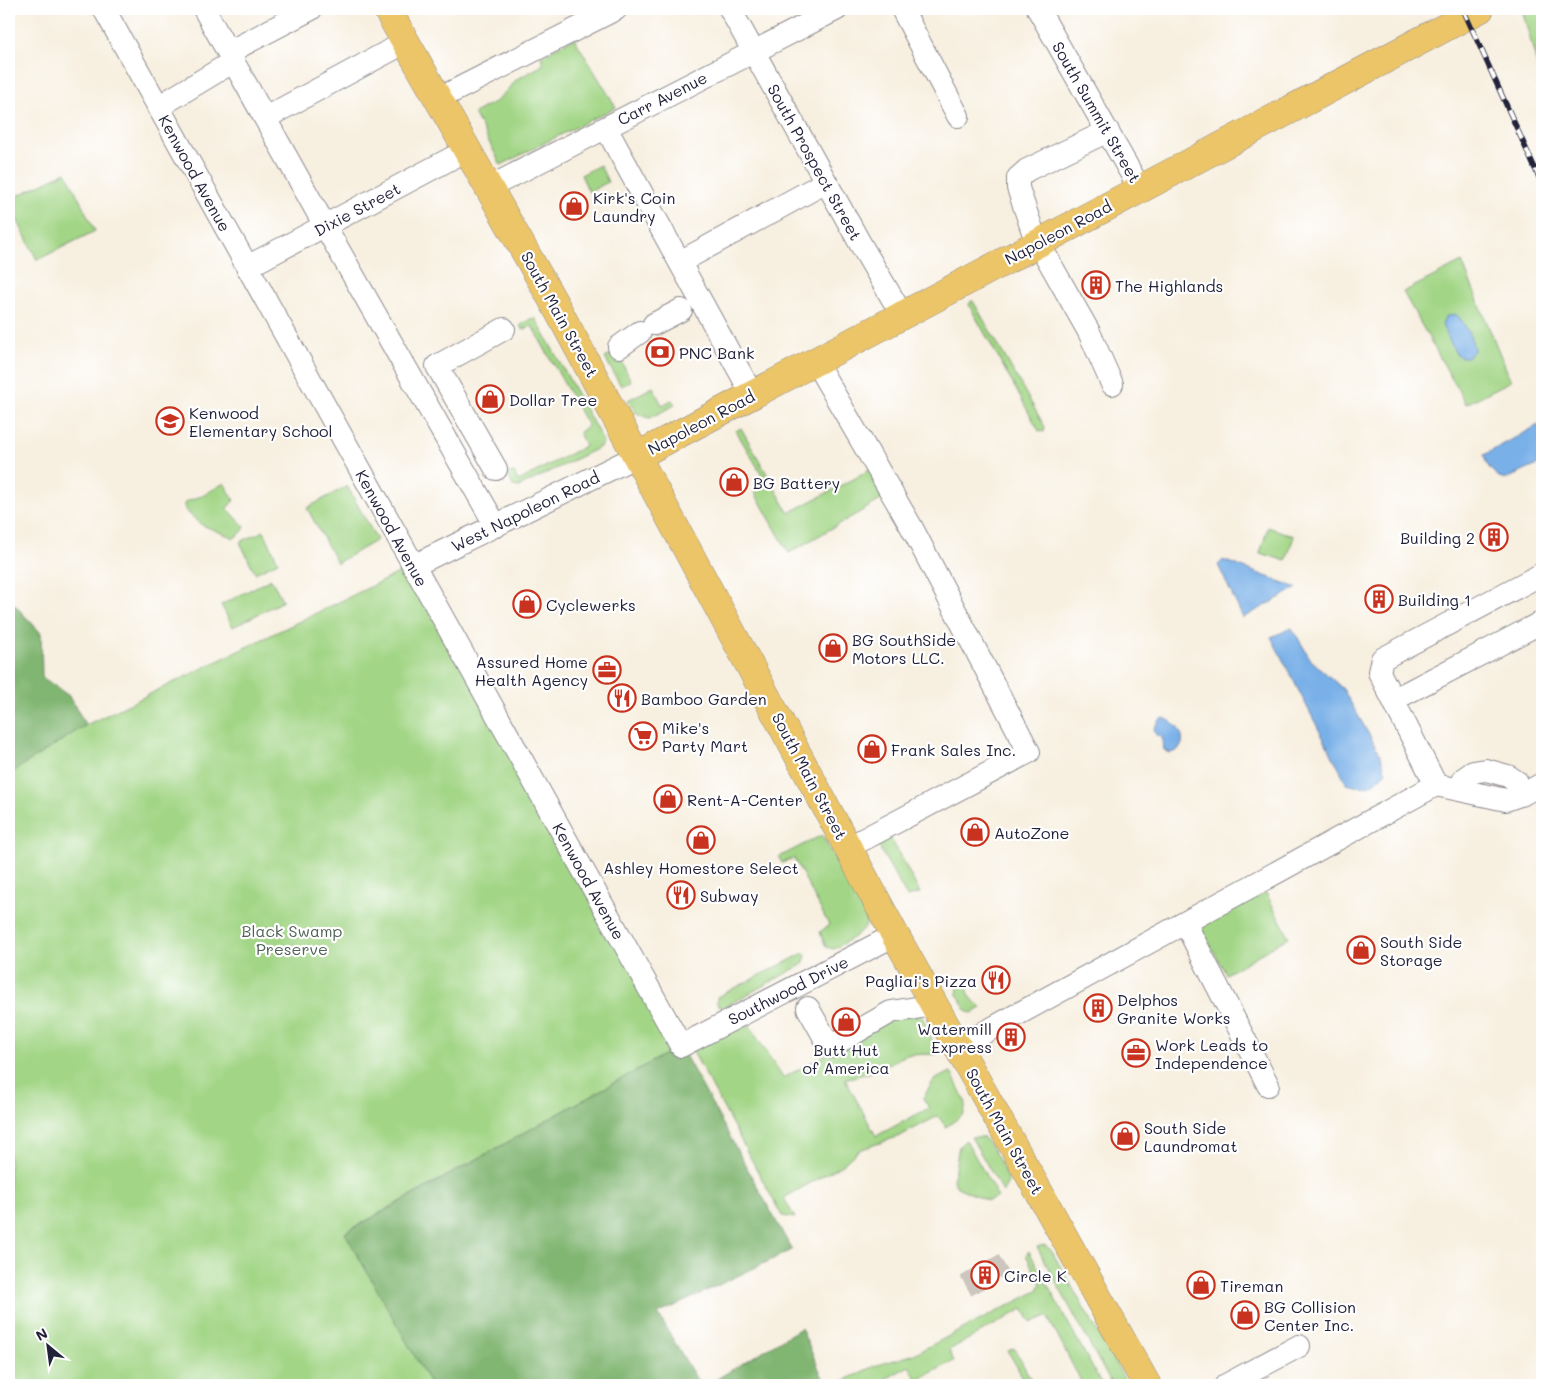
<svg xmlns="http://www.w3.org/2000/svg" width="1551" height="1394" font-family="Mali,sans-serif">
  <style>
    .green { fill: #a2d585; stroke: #627c60 }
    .forest { fill: #81b672; stroke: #526c56 }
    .water { fill: #79b0e8; stroke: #4e6992 }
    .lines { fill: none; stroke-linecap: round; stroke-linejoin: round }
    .minor-tunnel { stroke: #ccc6be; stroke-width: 22; stroke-dasharray: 22 11; stroke-linecap: butt }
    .minor-casing { stroke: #8c888d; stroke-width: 24 }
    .major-casing { stroke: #8c888d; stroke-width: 29 }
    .minor { stroke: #fff; stroke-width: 22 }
    .major { stroke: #ecc569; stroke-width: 28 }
    .rail-casing { stroke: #22223b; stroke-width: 5.5 }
    .rail { stroke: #fff; stroke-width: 4; stroke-dasharray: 11; stroke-linecap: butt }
    .labels { text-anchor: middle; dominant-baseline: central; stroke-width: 4.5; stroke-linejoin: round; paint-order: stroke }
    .street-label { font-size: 16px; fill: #22223b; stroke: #fff }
    .poi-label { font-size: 16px; fill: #22223b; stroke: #fff; text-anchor: start }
    .park-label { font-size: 16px; fill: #4f6155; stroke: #fff }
  </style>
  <rect width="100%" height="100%" fill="#fff"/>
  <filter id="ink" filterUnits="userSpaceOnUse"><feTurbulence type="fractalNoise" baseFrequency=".02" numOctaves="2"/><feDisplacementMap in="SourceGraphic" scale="10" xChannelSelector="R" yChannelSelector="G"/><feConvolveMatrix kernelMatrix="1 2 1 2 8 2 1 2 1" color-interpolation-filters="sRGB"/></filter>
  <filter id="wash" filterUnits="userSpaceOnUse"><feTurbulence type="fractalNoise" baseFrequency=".0096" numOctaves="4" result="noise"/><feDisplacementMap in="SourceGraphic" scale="20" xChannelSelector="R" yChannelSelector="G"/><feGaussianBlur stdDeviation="1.12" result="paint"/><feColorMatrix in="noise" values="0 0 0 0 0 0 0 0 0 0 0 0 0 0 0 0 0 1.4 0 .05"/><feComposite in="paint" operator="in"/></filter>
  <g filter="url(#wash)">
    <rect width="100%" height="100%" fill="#f7efdf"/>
    <!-- green -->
    <path class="green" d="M1522 9H1542V83Z
      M574 38 616 107 501 165 474 113 498 100 517 79 543 65 541 56Z
      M600 165 608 182 589 192 581 175Z
      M66 172 95 231 37 260 9 203V200Z
      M1462 262 1511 381 1466 404 1403 292Z
      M971 301H973L1045 427 1044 432 1039 431 969 305Z
      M530 319H536L603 441 600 447 519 487 513 486 508 476 509 472 514 473 518 481 585 446 579 432 588 426 532 326 523 330 520 326Z
      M614 353 622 362 631 381 621 386 605 358Z
      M653 387 662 405 672 400 675 405 650 418C638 416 633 411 628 400Z
      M741 428 789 513 863 474 870 468 886 497 789 553 755 493 768 485 736 431Z
      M224 483 234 500 227 508 245 527 242 532 234 538 202 525 185 510V502L204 495Z
      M347 486 377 540 337 563 307 508Z
      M1268 527 1294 536 1286 561 1260 553Z
      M264 531 278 562 255 573 240 542Z
      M413 566 680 1046 346 1232 431 1385H9V705L39 755 86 725Z
      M271 579 283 601 233 627 221 605Z
      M888 833 920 893 907 897 875 840Z
      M822 835 866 917V926L854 937 834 949 826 947 820 932 829 925 794 858 782 863 779 857Z
      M1266 893 1289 937 1226 974 1200 926Z
      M804 953 806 956 803 964 723 1008 717 1004V997Z
      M967 982C967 995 972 1000 982 1008L972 1013 967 1012 957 994 958 987Z
      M896 1016H922L938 1054 906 1055 875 1071 845 1079 876 1136 929 1108 923 1098 934 1080 951 1072 966 1103 964 1114 946 1127 938 1116 900 1136 859 1150 842 1165 784 1198 795 1218 782 1216 692 1050 747 1022 783 1078Z
      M971 1137H983C994 1148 1004 1167 1008 1182L1003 1192Z
      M966 1140 998 1197 988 1201 957 1187 953 1180 959 1146Z
      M1044 1245 1051 1250 1128 1385H1112L1037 1247Z
      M1029 1251 1102 1385H1083L1047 1316 1031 1323 1023 1309 949 1350 954 1361 917 1380 909 1366 875 1385H838L839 1383 874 1366 912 1355 1037 1291 1041 1284 1026 1255Z
      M1014 1348 1034 1385H1027L1008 1351Z"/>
    <!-- forest -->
    <path class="forest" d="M9 599 41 633 42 677 69 696 86 725 9 774Z
      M680 1046 792 1250 658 1314 700 1385H431L345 1233Z
      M801 1328 826 1385H707Z"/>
    <!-- water -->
    <path class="water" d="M1455 314C1462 317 1475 343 1474 351L1467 357H1461L1456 354 1442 325 1445 317Z
      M1542 423V463L1504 480C1494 474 1486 467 1484 455Z
      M1223 560 1297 588 1243 618 1218 565Z
      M1292 628 1311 660 1343 689 1380 754 1386 772C1372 786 1366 790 1347 784L1271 637Z
      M1163 718C1180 722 1193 748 1170 753L1164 750 1162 737 1156 735 1154 729 1159 720Z"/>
  </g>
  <g filter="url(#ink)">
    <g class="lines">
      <!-- minor-tunnel -->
      <path class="minor-tunnel" d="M966 1286 1004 1264"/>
      <!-- minor casing -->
      <g class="minor-casing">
        <path id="minor" d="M104 9 681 1046 895 935
          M204 9 325 226 496 526
          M730 9 861 245 902 315
          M902 9 958 116
          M1038 9 1140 189
          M229 52 311 9
          M438 99 616 9
          M158 107 234 61
          M265 118 406 42
          M606 128 752 394
          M1108 131 1027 170 1018 178V188L1034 235 1089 332 1112 384
          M488 188 837 9
          M680 262 826 182
          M247 267 467 150
          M654 324 681 310
          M619 347 640 332
          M815 361 912 528 1029 752 849 847
          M496 469 437 366 504 329
          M413 566 637 456
          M1393 700 1542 622
          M1436 785 1379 672 1382 659 1542 574
          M1460 790 1463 779 1473 772 1486 770 1508 776 1517 782 1523 794
          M1185 923 1268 1085
          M808 1008 830 1047 891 1012 934 1005
          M959 1049 978 1036 1436 785 1506 800 1523 794 1542 784
          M1226 1385 1299 1346"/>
      </g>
      <!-- major casing -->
      <g class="major-casing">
        <path id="major" d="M387 9 553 301 895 935 1147 1385
          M637 456 1480 9"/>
      </g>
      <!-- minor -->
      <use href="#minor" class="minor"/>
      <!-- major -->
      <use href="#major" class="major"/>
      <!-- rail casing -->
      <g class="rail-casing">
        <path id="rail" d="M1463 9 1542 184"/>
      </g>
      <!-- rail -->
      <use href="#rail" class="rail"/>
    </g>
  </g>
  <!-- icons -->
  <defs>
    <g id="shop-ring" transform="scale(1.4375)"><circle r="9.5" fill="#fff" stroke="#c8321e" stroke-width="1.5"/><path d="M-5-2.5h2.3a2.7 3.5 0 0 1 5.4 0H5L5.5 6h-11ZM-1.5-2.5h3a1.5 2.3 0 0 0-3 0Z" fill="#c8321e"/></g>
    <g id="building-ring" transform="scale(1.4375)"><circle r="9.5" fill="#fff" stroke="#c8321e" stroke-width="1.5"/><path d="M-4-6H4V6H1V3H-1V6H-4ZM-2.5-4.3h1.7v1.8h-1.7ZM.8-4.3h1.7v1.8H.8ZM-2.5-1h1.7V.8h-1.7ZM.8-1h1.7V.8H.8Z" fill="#c8321e"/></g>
    <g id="bank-ring" transform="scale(1.4375)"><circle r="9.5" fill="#fff" stroke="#c8321e" stroke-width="1.5"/><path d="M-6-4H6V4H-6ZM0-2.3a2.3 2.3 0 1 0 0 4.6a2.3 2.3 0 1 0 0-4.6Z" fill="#c8321e"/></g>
    <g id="school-ring" transform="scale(1.4375)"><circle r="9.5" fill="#fff" stroke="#c8321e" stroke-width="1.5"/><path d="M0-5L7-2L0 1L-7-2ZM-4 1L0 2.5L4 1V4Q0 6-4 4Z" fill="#c8321e"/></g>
    <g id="office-ring" transform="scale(1.4375)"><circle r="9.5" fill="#fff" stroke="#c8321e" stroke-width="1.5"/><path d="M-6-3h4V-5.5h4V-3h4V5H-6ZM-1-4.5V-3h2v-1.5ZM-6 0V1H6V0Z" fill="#c8321e"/></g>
    <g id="restaurant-ring" transform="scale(1.4375)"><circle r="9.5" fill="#fff" stroke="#c8321e" stroke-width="1.5"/><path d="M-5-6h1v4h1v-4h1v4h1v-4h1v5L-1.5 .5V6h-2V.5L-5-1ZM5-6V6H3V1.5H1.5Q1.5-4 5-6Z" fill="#c8321e"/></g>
    <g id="supermarket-ring" transform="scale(1.4375)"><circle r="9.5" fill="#fff" stroke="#c8321e" stroke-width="1.5"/><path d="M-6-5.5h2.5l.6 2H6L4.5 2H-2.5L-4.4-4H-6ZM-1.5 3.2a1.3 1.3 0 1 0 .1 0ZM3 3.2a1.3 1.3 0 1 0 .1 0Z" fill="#c8321e"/></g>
  </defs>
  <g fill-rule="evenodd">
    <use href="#shop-ring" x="574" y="206"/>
    <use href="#building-ring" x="1096" y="285"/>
    <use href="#bank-ring" x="660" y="352"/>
    <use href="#shop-ring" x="490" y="399"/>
    <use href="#school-ring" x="170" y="421"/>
    <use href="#shop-ring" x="734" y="482"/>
    <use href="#building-ring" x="1494" y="537"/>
    <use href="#building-ring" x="1379" y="599"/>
    <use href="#shop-ring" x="527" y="604"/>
    <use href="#shop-ring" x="833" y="648"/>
    <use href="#office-ring" x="607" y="670"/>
    <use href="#restaurant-ring" x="622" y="698"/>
    <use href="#supermarket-ring" x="643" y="736"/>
    <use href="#shop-ring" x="872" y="749"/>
    <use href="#shop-ring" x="668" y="799"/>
    <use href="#shop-ring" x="975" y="832"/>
    <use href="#shop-ring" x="701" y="840"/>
    <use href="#restaurant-ring" x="681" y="895"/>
    <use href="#shop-ring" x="1361" y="950"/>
    <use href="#restaurant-ring" x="996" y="980"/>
    <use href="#building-ring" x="1098" y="1008"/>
    <use href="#shop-ring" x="846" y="1022"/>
    <use href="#building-ring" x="1011" y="1037"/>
    <use href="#office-ring" x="1136" y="1053"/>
    <use href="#shop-ring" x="1125" y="1136"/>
    <use href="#building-ring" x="985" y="1275"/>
    <use href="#shop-ring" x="1201" y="1285"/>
    <use href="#shop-ring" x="1245" y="1315"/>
  </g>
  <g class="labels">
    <!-- street labels -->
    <g class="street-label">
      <text transform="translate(662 98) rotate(-27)">Carr Avenue</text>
      <text transform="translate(1097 112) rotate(60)">South Summit Street</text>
      <text transform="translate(815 162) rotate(61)">South Prospect Street</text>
      <text transform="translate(195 173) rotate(61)">Kenwood Avenue</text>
      <text transform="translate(357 209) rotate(-28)">Dixie Street</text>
      <text transform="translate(1058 232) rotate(-28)">Napoleon Road</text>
      <text transform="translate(560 314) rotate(61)">South Main Street</text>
      <text transform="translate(701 422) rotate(-28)">Napoleon Road</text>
      <text transform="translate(525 511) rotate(-26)">West Napoleon Road</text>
      <text transform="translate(392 528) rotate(61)">Kenwood Avenue</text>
      <text transform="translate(810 776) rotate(62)">South Main Street</text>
      <text transform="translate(589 881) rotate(61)">Kenwood Avenue</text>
      <text transform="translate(788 990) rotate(-27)">Southwood Drive</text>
      <text transform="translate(1005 1131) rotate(61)">South Main Street</text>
    </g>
    <!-- poi labels -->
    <g class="poi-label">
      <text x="593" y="197">Kirk's Coin<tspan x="593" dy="18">Laundry</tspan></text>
      <text x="1115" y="285">The Highlands</text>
      <text x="679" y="352">PNC Bank</text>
      <text x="509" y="399">Dollar Tree</text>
      <text x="189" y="412">Kenwood<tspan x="189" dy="18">Elementary School</tspan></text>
      <text x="753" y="482">BG Battery</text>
      <text x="1475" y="537" text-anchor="end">Building 2</text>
      <text x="1398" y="599">Building 1</text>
      <text x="546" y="604">Cyclewerks</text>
      <text x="852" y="639">BG SouthSide<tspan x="852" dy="18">Motors LLC.</tspan></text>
      <text x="588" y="661" text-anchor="end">Assured Home<tspan x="588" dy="18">Health Agency</tspan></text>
      <text x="641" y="698">Bamboo Garden</text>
      <text x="662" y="727">Mike's<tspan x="662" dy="18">Party Mart</tspan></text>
      <text x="891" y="749">Frank Sales Inc.</text>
      <text x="687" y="799">Rent-A-Center</text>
      <text x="994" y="832">AutoZone</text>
      <text x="701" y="867" text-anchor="middle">Ashley Homestore Select</text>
      <text x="700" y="895">Subway</text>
      <text x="1380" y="941">South Side<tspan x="1380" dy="18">Storage</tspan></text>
      <text x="977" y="980" text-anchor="end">Pagliai's Pizza</text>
      <text x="1117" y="999">Delphos<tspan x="1117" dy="18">Granite Works</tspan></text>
      <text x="992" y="1028" text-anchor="end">Watermill<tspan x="992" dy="18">Express</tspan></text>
      <text x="1155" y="1044">Work Leads to<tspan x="1155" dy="18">Independence</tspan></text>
      <text x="846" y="1049" text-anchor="middle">Butt Hut<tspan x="846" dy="18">of America</tspan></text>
      <text x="1144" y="1127">South Side<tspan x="1144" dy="18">Laundromat</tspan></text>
      <text x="1004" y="1275">Circle K</text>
      <text x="1220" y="1285">Tireman</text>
      <text x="1264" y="1306">BG Collision<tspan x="1264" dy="18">Center Inc.</tspan></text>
    </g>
    <!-- park labels -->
    <g class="park-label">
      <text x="292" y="930">Black Swamp<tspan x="292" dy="18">Preserve</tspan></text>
    </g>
  </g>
  <!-- margin -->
  <rect width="1551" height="1394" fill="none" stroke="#fff" stroke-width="30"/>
  <!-- north arrow -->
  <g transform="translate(48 1346) rotate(331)" stroke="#ffffff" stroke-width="4" paint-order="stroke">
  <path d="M0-4L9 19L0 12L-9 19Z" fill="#22223b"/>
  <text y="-8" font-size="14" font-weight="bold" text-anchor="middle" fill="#22223b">N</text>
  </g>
</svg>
